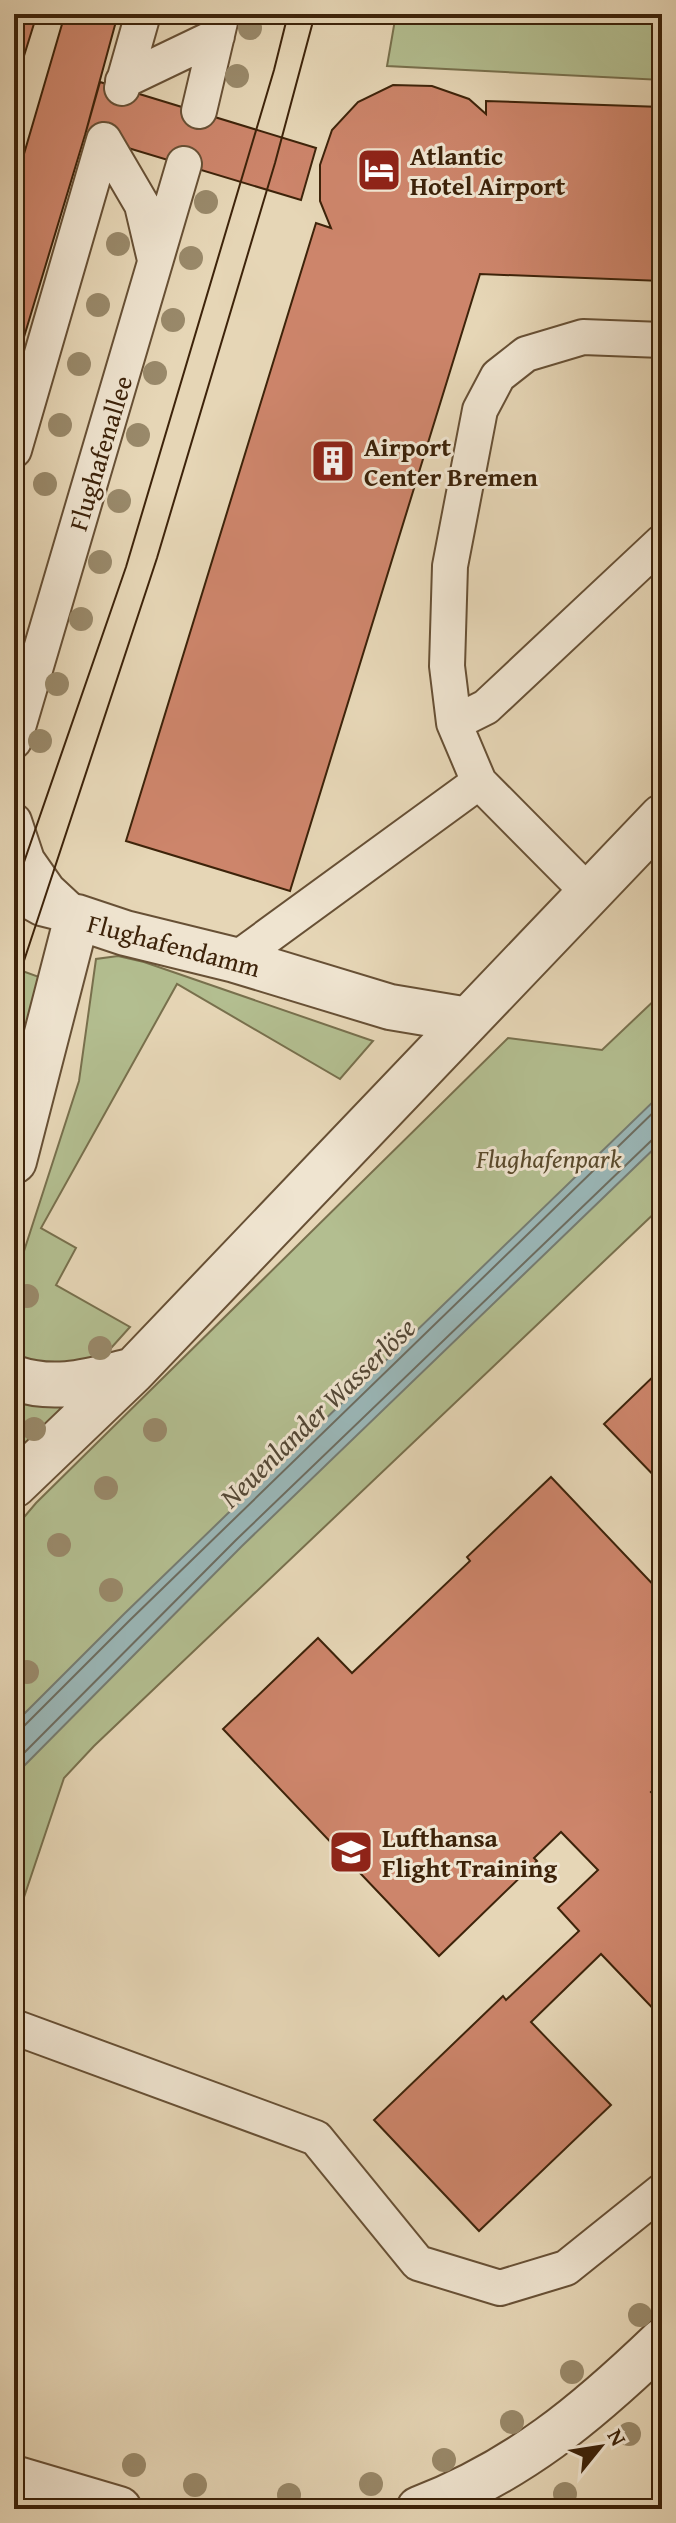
<svg xmlns="http://www.w3.org/2000/svg" width="676" height="2523" font-family="'Gentium Book Plus',serif">
  <style>
    .green { fill: #b3be90; stroke: #78704d; stroke-width: 2 }
    .water { fill: #9ab7b8; stroke: #757c72; stroke-width: 2 }
    .lines { fill: none; stroke-linecap: round; stroke-linejoin: round }
    .shore { stroke: #6c6d61; stroke-width: 2 }
    .building { fill: #cd856b; stroke: #3d230a; stroke-width: 2 }
    .lane-casing { stroke: #675035; stroke-width: 38 }
    .street-casing { stroke: #675035; stroke-width: 48 }
    .lane { stroke: #efe4d0; stroke-width: 34 }
    .street { stroke: #efe4d0; stroke-width: 44 }
    .tram { stroke: #3d230a; stroke-width: 2 }
    .tree { fill: #99896a }
    .labels { text-anchor: middle; dominant-baseline: central; stroke-width: 6; stroke-linejoin: round; paint-order: stroke }
    .poi-label { font-size: 26px; font-weight: bold; fill: #3d230a; stroke: #efe4d0; text-anchor: start }
    .street-label { font-size: 26px; fill: #3d230a; stroke: #efe4d0 }
    .park-label { font-size: 26px; font-style: italic; fill: #5a4a2c; stroke: #efe4d0 }
    .water-label { font-size: 28px; font-style: italic; fill: #544836; stroke: #efe4d0 }
  </style>
  <rect width="100%" height="100%" fill="#e6d6b6"/>
  <filter id="stains"><feTurbulence type="fractalNoise" baseFrequency=".0025" numOctaves="4"/><feColorMatrix values="0 0 0 0 .2 0 0 0 0 .09 0 0 0 0 .02 0 0 0 .5 -.17"/></filter>
  <radialGradient id="worn" r=".72"><stop offset=".6" stop-color="#630" stop-opacity="0"/><stop offset="1" stop-color="#630" stop-opacity=".3"/></radialGradient>
  <!-- green -->
  <path class="green" d="M396 14H662V80L387 66Z
    M118 956 144 962 373 1041 340 1079 177 984 41 1228 76 1248 56 1285 130 1327 94 1367 70 1371 14 1359V1282L79 1081 96 959Z
    M14 968 42 978 14 1068Z
    M662 993V1206L94 1746 64 1778 14 1927V1529L36 1503 508 1038 602 1050Z
    M14 1400 64 1406 14 1456Z"/>
  <!-- water -->
  <path class="water" d="M662 1093V1141L242 1546 14 1776V1724L124 1614Z"/>
  <g class="lines">
    <!-- shore -->
    <path class="shore" d="M14 1729 23 1727 130 1620 662 1104
      M14 1763 236 1540 653 1139 662 1136"/>
  </g>
  <!-- building -->
  <path class="building" d="M14 14H37L14 88Z
    M65 14H118L85 135 14 370V188Z
    M100 82 316 148 301 200 85 135Z
    M393 85 432 86 469 99 486 114V101L662 107V281L480 274 290 891 126 841 316 223 331 228 320 201V165L332 130 358 102Z
    M662 1368V1484L604 1424Z
    M551 1477 662 1594V1782L651 1792 662 1803V2018L601 1954 531 2022 611 2105 479 2231 374 2120 503 1996 506 2000 579 1931 558 1908 598 1870 561 1832 534 1858 537 1861 439 1956 223 1729 318 1638 352 1673 470 1561 467 1557Z"/>
  <g class="lines">
    <!-- lane casing -->
    <g class="lane-casing">
      <path id="lane" d="M123 81 217 36
        M122 88 143 14
        M199 111 220 22
        M104 140 142 205 155 260
        M14 450 104 140
        M454 723 486 707 662 542
        M14 741 184 164
        M14 821 27 860 48 890 77 917
        M14 893 41 908 69 915
        M589 893 479 782 454 723 447 666 450 566 480 410 498 376 526 354 583 337 662 340
        M235 960 479 782
        M14 2027 316 2138 418 2263 500 2288 566 2268 662 2191"/>
    </g>
    <!-- street casing -->
    <g class="street-casing">
      <path id="street" d="M14 1161 77 917 125 933 235 960 390 1007 468 1020
        M14 1378C56 1392 89 1381 130 1371
        M14 1485 133 1371 662 817
        M14 2478 119 2509
        M419 2509C518 2471 586 2414 662 2341"/>
    </g>
    <!-- lane -->
    <use href="#lane" class="lane"/>
    <!-- street -->
    <use href="#street" class="street"/>
    <!-- tram -->
    <path class="tram" d="M14 891 126 567 274 70 288 14
      M14 991 157 558 275 163 315 14"/>
  </g>
  <!-- trees -->
  <g class="tree">
    <circle cx="250" cy="28" r="12"/>
    <circle cx="237" cy="76" r="12"/>
    <circle cx="206" cy="202" r="12"/>
    <circle cx="118" cy="244" r="12"/>
    <circle cx="191" cy="258" r="12"/>
    <circle cx="98" cy="305" r="12"/>
    <circle cx="173" cy="320" r="12"/>
    <circle cx="79" cy="364" r="12"/>
    <circle cx="155" cy="373" r="12"/>
    <circle cx="60" cy="425" r="12"/>
    <circle cx="138" cy="435" r="12"/>
    <circle cx="45" cy="484" r="12"/>
    <circle cx="119" cy="501" r="12"/>
    <circle cx="100" cy="562" r="12"/>
    <circle cx="81" cy="619" r="12"/>
    <circle cx="57" cy="684" r="12"/>
    <circle cx="40" cy="741" r="12"/>
    <circle cx="27" cy="1296" r="12"/>
    <circle cx="100" cy="1348" r="12"/>
    <circle cx="34" cy="1429" r="12"/>
    <circle cx="155" cy="1430" r="12"/>
    <circle cx="106" cy="1488" r="12"/>
    <circle cx="59" cy="1545" r="12"/>
    <circle cx="111" cy="1590" r="12"/>
    <circle cx="27" cy="1672" r="12"/>
    <circle cx="640" cy="2315" r="12"/>
    <circle cx="572" cy="2372" r="12"/>
    <circle cx="512" cy="2422" r="12"/>
    <circle cx="629" cy="2434" r="12"/>
    <circle cx="444" cy="2460" r="12"/>
    <circle cx="134" cy="2465" r="12"/>
    <circle cx="371" cy="2484" r="12"/>
    <circle cx="195" cy="2485" r="12"/>
    <circle cx="565" cy="2494" r="12"/>
    <circle cx="289" cy="2495" r="12"/>
  </g>
  <!-- icons -->
  <defs>
    <g id="hotel-square" transform="scale(2.3)"><rect x="-9" y="-9" width="18" height="18" rx="4" fill="#8f2418" stroke="#efe4d0"/><path d="M-6-4.5h1.5V1H6V5H4.5V3h-9V5H-6ZM-4 0a1.8 1.8 0 1 1 3.6 0ZM.5 0V-2.5h3Q6-2.5 6 0Z" fill="#fff"/></g>
    <g id="building-square" transform="scale(2.3)"><rect x="-9" y="-9" width="18" height="18" rx="4" fill="#8f2418" stroke="#efe4d0"/><path d="M-4-6H4V6H1V3H-1V6H-4ZM-2.5-4.3h1.7v1.8h-1.7ZM.8-4.3h1.7v1.8H.8ZM-2.5-1h1.7V.8h-1.7ZM.8-1h1.7V.8H.8Z" fill="#fff"/></g>
    <g id="university-square" transform="scale(2.3)"><rect x="-9" y="-9" width="18" height="18" rx="4" fill="#8f2418" stroke="#efe4d0"/><path d="M0-5L7-2L0 1L-7-2ZM-4 1L0 2.5L4 1V4Q0 6-4 4Z" fill="#fff"/></g>
  </defs>
  <g fill-rule="evenodd">
    <use href="#hotel-square" x="379" y="170"/>
    <use href="#building-square" x="333" y="461"/>
    <use href="#university-square" x="351" y="1852"/>
  </g>
  <g class="labels">
    <!-- poi labels -->
    <g class="poi-label">
      <text x="410" y="155">Atlantic<tspan x="410" dy="30">Hotel Airport</tspan></text>
      <text x="364" y="446">Airport<tspan x="364" dy="30">Center Bremen</tspan></text>
      <text x="382" y="1837">Lufthansa<tspan x="382" dy="30">Flight Training</tspan></text>
    </g>
    <!-- street labels -->
    <g class="street-label">
      <text transform="translate(100 453) rotate(-73)">Flughafenallee</text>
      <text transform="translate(174 945) rotate(15)">Flughafendamm</text>
    </g>
    <!-- park labels -->
    <g class="park-label">
      <text x="549" y="1158">Flughafenpark</text>
    </g>
    <!-- water labels -->
    <g class="water-label">
      <text transform="translate(317 1412) rotate(-44)">Neuenlander Wasserlöse</text>
    </g>
  </g>
  <!-- margin -->
  <rect width="676" height="2523" fill="none" stroke="#e6d6b6" stroke-width="48"/>
  <rect x="16" y="16" width="644" height="2491" fill="none" stroke="#3d230a" stroke-width="4"/>
  <rect x="24" y="24" width="628" height="2475" fill="none" stroke="#3d230a" stroke-width="2"/>
  <!-- north arrow -->
  <g transform="translate(600 2447) rotate(60)" stroke="#efe4d0" stroke-width="6" paint-order="stroke">
  <path d="M0-6L14 30L0 20L-14 30Z" fill="#3d230a"/>
  <text y="-12" font-size="22" font-weight="bold" text-anchor="middle" fill="#3d230a">N</text>
  </g>
  <rect width="100%" height="100%" filter="url(#stains)"/>
  <rect width="100%" height="100%" fill="url(#worn)"/>
</svg>
